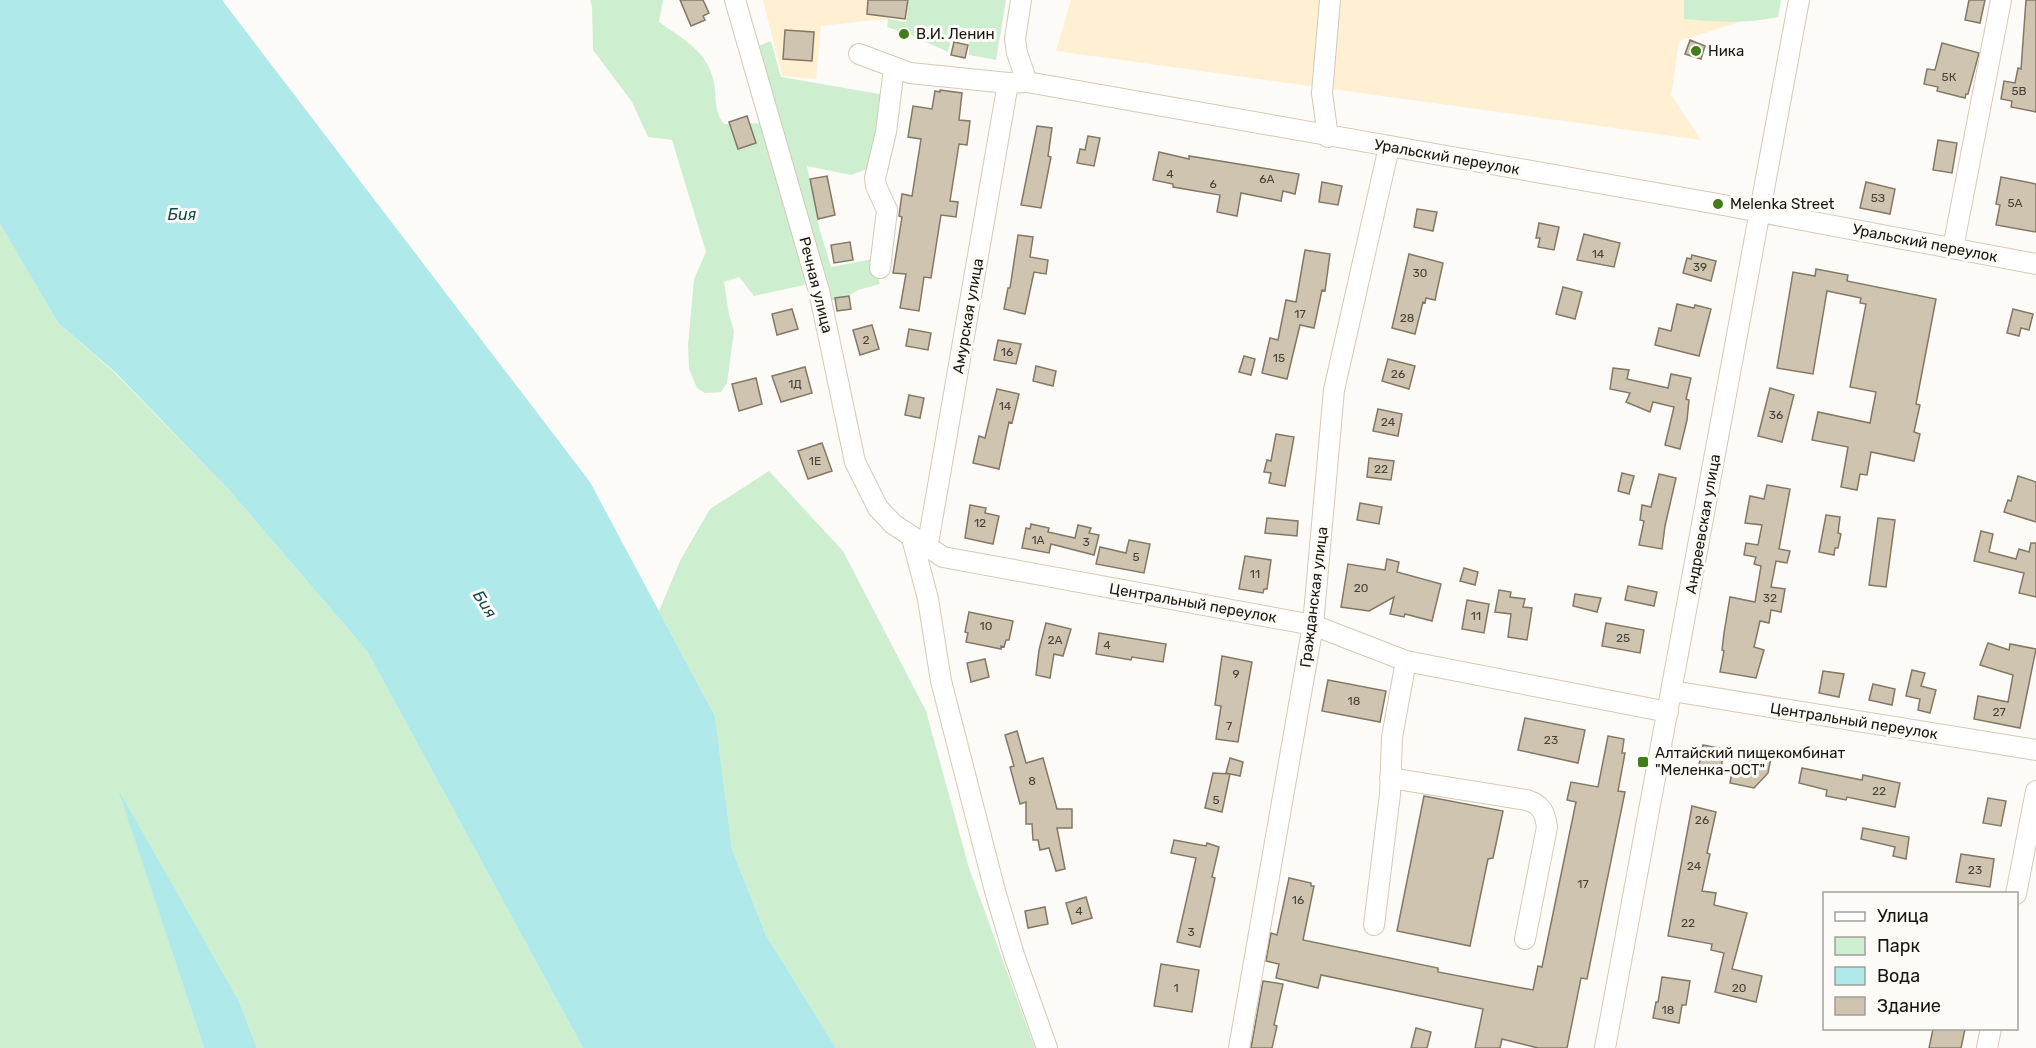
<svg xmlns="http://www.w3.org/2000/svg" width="2036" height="1048" font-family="Rubik,sans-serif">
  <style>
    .built { fill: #ffefd3 }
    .green { fill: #ceeed0 }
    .water { fill: #b0e9ea }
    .building { fill: #cfc4af; stroke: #837865; stroke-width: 1.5 }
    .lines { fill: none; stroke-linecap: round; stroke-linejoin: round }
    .minor-casing { stroke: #d5c9b5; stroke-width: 22 }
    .minor { stroke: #fff; stroke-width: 20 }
    .poi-dot { fill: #417e1a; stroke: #fdfbf7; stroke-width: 2 }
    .labels { text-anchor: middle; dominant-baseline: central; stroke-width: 6; stroke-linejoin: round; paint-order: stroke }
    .number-label { font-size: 12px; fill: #474237 }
    .poi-label { font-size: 15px; fill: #1a160f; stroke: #fdfbf7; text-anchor: start }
    .street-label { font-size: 15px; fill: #1a160f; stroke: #fdfbf7 }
    .water-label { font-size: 16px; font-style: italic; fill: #154848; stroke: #fdfbf7 }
  </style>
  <rect width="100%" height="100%" fill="#fdfbf7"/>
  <!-- built -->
  <path class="built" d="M763 0H915L912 19 874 20 821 26 816 79 782 76Z
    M1071 0H1762L1759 16 1679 41 1671 95 1701 140 1056 51Z"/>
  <!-- green -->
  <path class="green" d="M590 0H663L659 22C680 37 704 49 712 75 718 92 712 109 724 124L768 123 813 283 754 296 739 277 724 282 729 315 734 331 727 383 721 392 705 393 697 388 689 369 688 345 694 279 706 252 672 140 648 137 632 102 593 50 592 6Z
    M909 0H1006L996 60 969 55V41L951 39 948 52 913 36 887 27 888 19 906 22Z
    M1684 0H1781L1778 17C1747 24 1715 22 1684 19Z
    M771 41 781 77 885 95 873 167 851 175 807 166 819 227 831 267 872 259 880 284 858 290 842 300H828L753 48Z
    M0 224 58 323 114 372 229 490 367 651 583 1048H257L239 1001 120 793 204 1048H0Z
    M769 471 843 551 926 711 969 868 1035 1048H836L766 935 732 849 715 716 659 611 681 559 710 509Z"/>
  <!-- water -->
  <path class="water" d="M0 0H222L590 482 715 716 732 849 766 935 836 1048H583L367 651 229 490 115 372 58 323 0 224Z
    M118 789 239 1001 257 1048H204Z"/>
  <!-- building -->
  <path class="building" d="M680 0H703L709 13 703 16 705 20 691 26Z
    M868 0H908L905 19 867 14Z
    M1969 0H1985L1980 23 1965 20Z
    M2026 0H2036V112L2011 107 2012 101 2001 99 2004 81 2015 83 2018 68 2021 69Z
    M785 30 814 32 812 61 783 59Z
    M1690 40 1705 46 1701 59 1685 54Z
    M954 42 968 45 965 58 951 55Z
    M1942 43 1979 53 1968 94H1966L1965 98 1937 91 1938 87 1924 84 1927 69 1935 70Z
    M940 90 962 93 959 120 970 121 967 145 959 144 950 201 958 202 956 217 941 215 931 278 924 277 919 311 900 308 906 274 893 273 902 217 899 216 902 194 912 196 921 139 908 137 913 106 932 109 935 91 940 92Z
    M747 116 756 143 738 149 729 122Z
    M1037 126 1052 128 1048 156 1051 157 1041 208 1021 205Z
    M1088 136 1100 138 1094 166 1077 163 1080 149 1085 150Z
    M1938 140 1957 143 1952 173 1933 170Z
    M1159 152 1189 159V156L1299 174 1295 194 1283 191 1281 201 1241 193 1237 216 1217 212 1220 195 1173 187V184L1153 180Z
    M827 176 835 215 818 219 810 179Z
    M2001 177 2036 184V232L1996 225 2000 205 1996 204Z
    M1322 182 1342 186 1338 205 1319 202Z
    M1866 182 1895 189 1890 214 1860 208Z
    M1417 209 1437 212 1433 231 1414 227Z
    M1539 223 1559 227 1554 250 1538 247 1540 238H1536Z
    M1584 234 1620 243 1614 267 1577 260Z
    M1018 235 1033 237 1030 257 1048 260 1046 274 1034 272 1025 314 1004 309 1008 288H1010Z
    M850 242 853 260 834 263 831 245Z
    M1305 250 1330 254 1325 291 1322 290 1314 328 1300 325 1287 379 1262 373 1270 338 1278 340 1286 300 1296 302Z
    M1409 254 1443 263 1435 300 1426 298 1425 303 1423 302 1415 334 1392 328Z
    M1692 255 1716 261 1711 281 1683 273 1687 258 1691 259Z
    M1816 269 1848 275 1847 281 1936 299 1916 404 1920 405 1914 432 1920 434 1914 461 1871 452 1867 475 1860 474 1857 490 1841 487 1848 447 1812 440 1818 412 1870 423 1876 392 1850 387 1866 304 1860 303 1861 298 1827 291 1813 374 1777 368 1793 272 1815 276Z
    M1563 287 1582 292 1575 319 1556 314Z
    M849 296 851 309 837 311 835 298Z
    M1677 304 1694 308 1695 305 1711 309 1699 356 1655 345 1659 328 1671 331Z
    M792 309 798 329 777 335 772 314Z
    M2013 309 2033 314 2029 330 2021 328 2019 336 2007 333Z
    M872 325 879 349 860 355 853 330Z
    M909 329 931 333 928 350 906 346Z
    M998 340 1021 344 1016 364 994 360Z
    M1244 356 1255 359 1251 375 1239 372Z
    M1388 359 1415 366 1409 389 1382 381Z
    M1036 366 1056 371 1053 386 1033 381Z
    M805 367 812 393 781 402 772 376Z
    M1613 368 1629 370 1627 379 1668 388 1671 374 1691 378 1686 399 1689 400 1687 420 1680 449 1665 445 1674 407 1653 402 1650 412 1626 402 1630 393 1610 389Z
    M756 378 762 404 739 411 732 384Z
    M1770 388 1794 395 1782 442 1758 436Z
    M997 389 1019 394 1012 423 1009 422 999 469 973 463 979 436 985 438Z
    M909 395 924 398 920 418 905 415Z
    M1378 409 1402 414 1398 436 1373 431Z
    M1276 434 1294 437 1285 486 1269 483 1271 473 1264 472 1267 460 1271 461Z
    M822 443 832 471 808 479 798 451Z
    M1369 458 1394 461 1391 480 1367 477Z
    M1622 473 1634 476 1629 494 1618 491Z
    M1659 474 1676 478 1665 526 1662 549 1639 545 1644 521 1640 520 1642 505 1651 507Z
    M2018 476 2036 482V522L2004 512 2008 500 2011 501Z
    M1767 485 1790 489 1779 549 1790 551 1787 563 1776 561 1771 587 1785 589 1781 612 1771 610 1769 623 1760 621 1754 647 1764 650 1756 678 1720 672 1724 651 1722 650 1724 633 1730 597 1755 602 1761 566 1754 564 1756 557 1744 555 1746 543 1758 545 1762 525 1745 523 1750 496 1764 499Z
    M1360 503 1382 507 1379 524 1357 520Z
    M970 505 986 508 985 513 999 516 993 544 965 538Z
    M1826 515 1840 517 1838 533 1841 534 1838 548H1835L1834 555 1819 552Z
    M1267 518 1298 521 1297 536 1265 533Z
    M1878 518 1895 520 1886 587 1869 585Z
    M1031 524 1049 528 1048 532 1075 538 1078 525 1091 528 1089 533 1099 535 1094 555 1051 544 1049 553 1022 548 1026 528 1030 529Z
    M1981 531 1993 534 1989 552 2016 559 2019 549 2029 552 2031 543H2036V597L2019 593 2024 573 1974 561Z
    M1129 540 1150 544 1144 573 1096 564 1100 547 1126 553Z
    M1245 556 1271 560 1267 589H1264L1263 593 1239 589Z
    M1387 559 1399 562 1397 572 1441 584 1432 621 1405 614 1404 617 1390 614 1394 597 1369 611 1341 607 1348 564 1385 570Z
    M1464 568 1478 572 1475 585 1460 581Z
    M1628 586 1657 592 1654 606 1625 600Z
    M1499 590 1511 592 1510 597 1525 599 1523 607 1532 608 1527 640 1508 637 1511 614 1495 612Z
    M1575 594 1601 598 1597 612 1573 606Z
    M1467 600 1489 604 1484 633 1462 629Z
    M969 612 1013 621 1009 640H1006L1004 647 1001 646V649L966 642 968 633 965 632Z
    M1046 623 1071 629 1063 656 1054 654 1050 678 1036 675 1039 650Z
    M1606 623 1644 630 1640 653 1602 646Z
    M1099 633 1166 644 1163 662 1132 657 1131 660 1096 654Z
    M1988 643 2009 650 2010 644 2036 649 2020 728 1974 719 1978 696 2008 702 2013 675 1980 665Z
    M1222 656 1252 662 1238 742 1216 739 1221 706 1215 705Z
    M985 659 989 677 971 682 967 663Z
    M1912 670 1925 673 1921 686 1936 690 1930 713 1918 710 1920 699 1906 696Z
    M1823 671 1844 674 1839 697 1819 693Z
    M1328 680 1386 691 1380 722 1322 711Z
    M1873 684 1895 689 1892 705 1869 700Z
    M1525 718 1585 730 1578 763 1518 750Z
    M1017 731 1026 763 1043 758 1057 809H1072V828H1057L1065 869 1056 871 1049 848 1040 850 1038 840H1033L1032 824H1026V802L1020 804 1010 767 1014 766 1005 735Z
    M1608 736 1624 739 1622 753H1625L1618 791 1625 792 1587 979 1581 978 1567 1048H1538L1502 1039 1500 1048H1475L1483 1009 1321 975 1318 988 1276 978 1279 964 1266 961 1271 933 1277 935 1289 878 1311 883V886H1314L1303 940 1438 968V972L1533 990 1538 966 1542 967 1576 802 1567 800 1571 782 1598 787Z
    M1703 745 1724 749 1721 769 1699 765Z
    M1748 753 1771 758 1768 773 1754 788 1730 783 1733 767 1745 769Z
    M1230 758 1243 762 1240 776 1226 773Z
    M1802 768 1862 780 1863 775 1900 783 1895 807 1847 797 1846 800 1826 796 1827 790 1799 783Z
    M1213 773 1230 774 1222 812 1205 808Z
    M1424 796 1503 811 1493 858 1488 859 1470 946 1397 931Z
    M1988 798 2006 801 2001 826 1983 823Z
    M1692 806 1716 812 1707 853 1710 854 1702 891 1716 893 1714 905 1747 913 1732 969 1762 976 1756 1002 1715 992 1724 953 1711 950 1712 944 1668 936Z
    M1863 828 1909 837 1906 859 1893 856 1895 847 1861 839Z
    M1174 840 1206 846 1207 843 1219 847 1212 877 1215 878 1200 947 1177 942 1196 858 1171 853Z
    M1961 854 1994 859 1990 887 1956 882Z
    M1086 897 1092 918 1072 924 1066 903Z
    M1045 907 1048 924 1028 928 1025 911Z
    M1161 964 1199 970 1192 1012 1154 1006Z
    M1662 977 1690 981 1686 1005H1682L1679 1023 1653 1018 1656 1002H1658Z
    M1263 981 1283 984 1274 1025 1277 1026 1272 1048H1251Z
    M1416 1028 1431 1032 1427 1048H1411Z
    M1933 1029H1965L1961 1048H1929Z"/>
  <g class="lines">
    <!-- minor casing -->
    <g class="minor-casing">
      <path id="minor" d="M735 0 819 291 855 462 878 508 893 524 943 557 1313 625 1406 661 1668 712
        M1021 0 1015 39 1017 53 1027 82
        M859 54 910 73 1008 83 1027 82 1718 204 2036 264
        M1328 137 1322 93 1330 0
        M1953 248 2001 0
        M880 268 887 210 876 186 875 178 886 132 894 68
        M912 538 928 599 941 681 995 891 1014 955 1047 1048
        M927 549 1008 83
        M1672 691 2036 750
        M1390 778 1526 800C1541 804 1545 812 1547 827L1525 939
        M2016 894 2036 791
        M1374 925 1390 794 1392 737 1406 661
        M1239 1048 1313 625 1334 390 1389 147
        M1605 1048 1799 0
        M1987 1048 1991 1028"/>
    </g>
    <!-- minor -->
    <use href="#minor" class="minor"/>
  </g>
  <!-- markers -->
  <g class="poi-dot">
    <circle cx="904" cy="34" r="6"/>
    <circle cx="1696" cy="51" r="6"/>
    <circle cx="1718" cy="204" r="6"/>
    <rect x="1637" y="756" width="12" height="12" rx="3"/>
  </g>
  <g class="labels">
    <!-- number labels -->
    <g class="number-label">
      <text x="1949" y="77">5К</text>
      <text x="2019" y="91">5В</text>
      <text x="1170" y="174">4</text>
      <text x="1267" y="179">6А</text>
      <text x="1213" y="184">6</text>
      <text x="1878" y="198">5З</text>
      <text x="2015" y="203">5А</text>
      <text x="1598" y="254">14</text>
      <text x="1700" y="267">39</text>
      <text x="1420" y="273">30</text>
      <text x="1300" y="314">17</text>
      <text x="1407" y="318">28</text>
      <text x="866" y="340">2</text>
      <text x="1007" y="352">16</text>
      <text x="1279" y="358">15</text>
      <text x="1398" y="374">26</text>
      <text x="795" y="384">1Д</text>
      <text x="1005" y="406">14</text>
      <text x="1776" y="415">36</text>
      <text x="1388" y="422">24</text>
      <text x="815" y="461">1Е</text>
      <text x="1381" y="469">22</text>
      <text x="980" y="523">12</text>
      <text x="1038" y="540">1А</text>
      <text x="1086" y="542">3</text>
      <text x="1136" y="557">5</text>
      <text x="1255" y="574">11</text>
      <text x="1361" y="588">20</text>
      <text x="1770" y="598">32</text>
      <text x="1476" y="616">11</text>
      <text x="986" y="626">10</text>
      <text x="1623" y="638">25</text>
      <text x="1055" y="640">2А</text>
      <text x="1107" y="645">4</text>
      <text x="1236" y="674">9</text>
      <text x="1354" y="701">18</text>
      <text x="1999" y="712">27</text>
      <text x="1229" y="726">7</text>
      <text x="1551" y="740">23</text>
      <text x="1032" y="781">8</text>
      <text x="1879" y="791">22</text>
      <text x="1216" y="800">5</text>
      <text x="1702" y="820">26</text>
      <text x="1694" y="866">24</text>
      <text x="1975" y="870">23</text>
      <text x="1583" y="884">17</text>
      <text x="1298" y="900">16</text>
      <text x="1079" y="911">4</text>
      <text x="1688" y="923">22</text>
      <text x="1191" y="932">3</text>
      <text x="1176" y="988">1</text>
      <text x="1739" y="988">20</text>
      <text x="1668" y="1010">18</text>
    </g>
    <!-- poi labels -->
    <g class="poi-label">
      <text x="916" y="34">В.И. Ленин</text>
      <text x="1708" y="51">Ника</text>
      <text x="1730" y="204">Melenka Street</text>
      <text x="1655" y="753">Алтайский пищекомбинат<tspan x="1655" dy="17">"Меленка-ОСТ"</tspan></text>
    </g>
    <!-- street labels -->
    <g class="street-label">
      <text transform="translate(1447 157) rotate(10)">Уральский переулок</text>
      <text transform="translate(1925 243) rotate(11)">Уральский переулок</text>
      <text transform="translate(816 285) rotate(76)">Речная улица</text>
      <text transform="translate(968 316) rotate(-80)">Амурская улица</text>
      <text transform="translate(1703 524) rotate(-80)">Андреевская улица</text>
      <text transform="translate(1314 597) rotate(-83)">Гражданская улица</text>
      <text transform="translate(1193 603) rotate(10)">Центральный переулок</text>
      <text transform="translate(1854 721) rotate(9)">Центральный переулок</text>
    </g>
    <!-- water labels -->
    <g class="water-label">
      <text x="182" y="214">Бия</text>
      <text transform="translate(485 604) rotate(57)">Бия</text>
    </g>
  </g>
  <!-- legend -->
  <rect x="1823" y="892" width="195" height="138" fill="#fdfbf7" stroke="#a29f9a" stroke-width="1.5"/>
  <rect x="1835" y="912" width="30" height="9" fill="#ffffff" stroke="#a29f9a" stroke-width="1.5"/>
  <text x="1877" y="922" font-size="18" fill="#1a160f">Улица</text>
  <rect x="1835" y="937" width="30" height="18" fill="#ceeed0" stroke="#a29f9a" stroke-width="1.5"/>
  <text x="1877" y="952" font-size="18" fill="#1a160f">Парк</text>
  <rect x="1835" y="967" width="30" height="18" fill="#b0e9ea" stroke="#a29f9a" stroke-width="1.5"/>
  <text x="1877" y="982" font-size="18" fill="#1a160f">Вода</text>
  <rect x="1835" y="997" width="30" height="18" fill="#cfc4af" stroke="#a29f9a" stroke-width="1.5"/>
  <text x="1877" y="1012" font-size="18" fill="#1a160f">Здание</text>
</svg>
